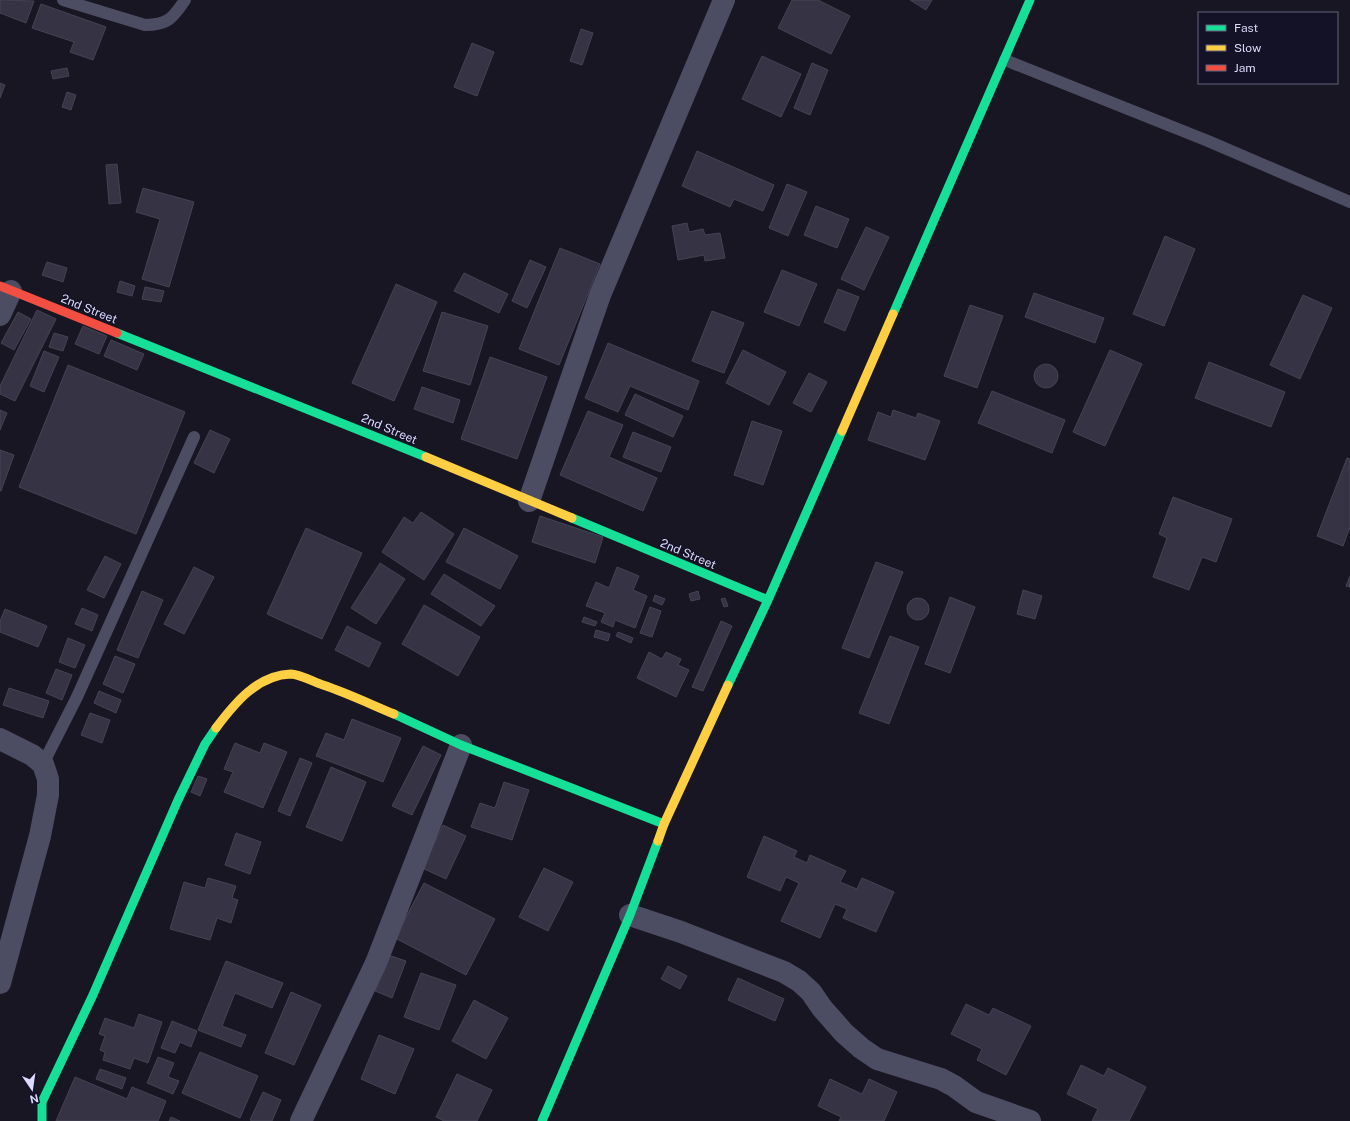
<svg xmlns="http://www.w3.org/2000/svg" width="1350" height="1121" font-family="'Public Sans',sans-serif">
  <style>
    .building { fill: #363444; stroke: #454255 }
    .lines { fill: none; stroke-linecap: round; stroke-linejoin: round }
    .lane { stroke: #4c4c62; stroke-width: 12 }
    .street { stroke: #4c4c62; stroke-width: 22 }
    .fast { stroke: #16e098; stroke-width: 9 }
    .slow { stroke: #ffcf43; stroke-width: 9 }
    .jam { stroke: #f24e42; stroke-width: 9 }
    .labels { text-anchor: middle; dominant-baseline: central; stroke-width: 3; stroke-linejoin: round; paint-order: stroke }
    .street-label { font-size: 12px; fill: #dddafc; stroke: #141226 }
  </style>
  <rect width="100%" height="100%" fill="#181622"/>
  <!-- building -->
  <path class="building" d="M0 0 34 1 26 23 0 13Z
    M792 0H818L850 16 831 54 778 28Z
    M910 0H932L926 10Z
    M41 4 106 27 93 60 70 52 74 42 32 28Z
    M581 29 593 33 582 65 570 61Z
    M472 43 494 52 477 96 454 87Z
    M762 56 801 74 781 117 742 99Z
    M812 63 828 70 810 115 794 108Z
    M67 68 69 76 53 79 51 71Z
    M0 83 5 85 0 98Z
    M67 92 76 95 71 110 62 107Z
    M697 151 774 185 763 211 734 199 730 207 682 186Z
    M117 164 121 203 109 204 106 165Z
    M787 184 807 192 788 236 769 228Z
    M143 188 194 202 169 287 142 279 160 219 136 212Z
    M816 206 849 219 837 248 804 235Z
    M687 223 689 232 703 229 705 235 720 233 725 258 705 261 704 255 678 260 672 226Z
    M866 227 889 237 864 290 841 279Z
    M1165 236 1195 249 1164 326 1133 314Z
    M560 248 600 264 559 365 519 349Z
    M530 260 546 267 527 308 512 301Z
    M47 262 67 268 63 282 42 275Z
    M782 270 817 284 799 326 764 312Z
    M464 273 508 294 499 313 454 291Z
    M120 281 135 286 132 296 117 292Z
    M396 284 437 302 394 401 352 383Z
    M145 287 164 291 161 302 142 299Z
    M838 289 859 297 845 331 824 322Z
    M1034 293 1104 318 1095 343 1025 317Z
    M1303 295 1332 308 1300 379 1270 365Z
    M970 305 1003 316 977 388 944 376Z
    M37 310 56 319 15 401 0 394V386Z
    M712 311 744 323 724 373 692 361Z
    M18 312 31 319 14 350 1 343Z
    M442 312 488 326 470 385 423 371Z
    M83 326 107 336 99 354 75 344Z
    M54 333 68 337 63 351 49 347Z
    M111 340 144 354 137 370 104 356Z
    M608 343 699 381 688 410 630 386 618 412 585 398Z
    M743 350 786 372 769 405 726 383Z
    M1110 350 1142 364 1105 446 1073 432Z
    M44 351 59 357 44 392 30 386Z
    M490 357 547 377 517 459 461 439Z
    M1209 362 1285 392 1271 427 1195 398Z
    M1034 376a12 12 0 1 1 24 0a12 12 0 1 1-24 0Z
    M68 365 185 412 136 534 19 487Z
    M809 373 827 382 811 412 793 403Z
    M422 387 460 400 453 423 414 409Z
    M992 391 1065 420 1052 453 978 423Z
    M635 394 683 416 673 437 625 415Z
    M0 410 7 413 0 430Z
    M893 410 916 418 918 413 940 421 925 460 868 440 878 412 891 417Z
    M588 411 623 425 609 457 657 478 643 511 560 475Z
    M752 421 782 431 763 485 734 475Z
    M210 430 230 439 214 473 194 463Z
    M633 432 671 447 661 472 623 457Z
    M0 450 14 455 1 491H0Z
    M1347 458 1350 459V527L1343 546 1317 536Z
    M1173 497 1232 519 1216 562 1202 557 1189 590 1153 577 1167 538 1159 534Z
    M421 512 454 534 424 580 382 552 404 517 413 523Z
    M540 516 603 537 595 563 532 542Z
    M306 528 362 553 322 639 267 614Z
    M464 528 518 556 500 589 446 562Z
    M105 556 121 564 104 598 87 590Z
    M876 562 903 572 869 658 842 648Z
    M380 563 405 579 376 624 351 608Z
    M194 567 214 577 184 634 164 624Z
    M617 567 639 576 633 590 647 596 635 628 615 620 613 627 601 622 605 613 586 606 596 582 609 588Z
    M444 574 495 606 481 626 431 594Z
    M1350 576V587L1346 586Z
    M1023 590 1042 596 1035 619 1017 614Z
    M142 591 163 600 138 658 117 650Z
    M698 591 700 599 691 601 689 594Z
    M655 595 665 599 662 605 653 601Z
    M950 597 975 607 950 673 925 664Z
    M907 609a11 11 0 1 1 22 0a11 11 0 1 1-22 0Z
    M725 598 728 606 724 607 721 599Z
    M424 605 480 637 458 676 402 644Z
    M650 607 661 611 652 637 640 633Z
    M82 608 98 615 92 631 75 624Z
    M5 609 47 626 38 647 0 632V621Z
    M584 617 597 622 595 626 582 622Z
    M721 621 732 626 703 691 692 687Z
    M347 626 381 643 369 667 335 650Z
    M596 630 610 634 608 641 594 637Z
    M618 632 633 638 631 643 616 636Z
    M890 636 919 647 889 724 859 713Z
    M68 638 85 645 75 668 59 662Z
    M649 652 662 659 666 652 681 659 678 665 689 670 676 697 637 678Z
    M115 656 135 664 123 693 103 684Z
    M56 669 72 675 62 700 46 693Z
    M9 688 49 701 43 718 3 705Z
    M99 691 121 700 116 713 94 703Z
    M90 713 110 720 102 743 81 735Z
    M352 719 401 738 383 782 316 756 326 733 344 740Z
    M235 743 260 753 264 743 287 752 263 808 224 792 233 772 224 769Z
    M423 746 441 755 412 815 392 806Z
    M300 758 312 763 290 816 278 811Z
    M331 767 366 782 342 841 306 827Z
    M198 776 207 779 200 796 191 792Z
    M504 782 529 790 512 840 471 827 480 803 495 808Z
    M443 825 466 836 446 879 422 868Z
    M236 833 261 842 250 874 225 865Z
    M764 836 797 851 794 857 807 863 810 855 846 871 840 882 857 889 862 878 894 892 876 932 843 918 847 909 835 904 820 938 781 921 799 883 786 877 780 891 747 877Z
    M544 868 573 882 548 931 519 917Z
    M208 878 236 886 232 898 238 900 231 923 217 918 210 940 170 929 184 882 205 888Z
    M424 883 495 919 466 975 395 938Z
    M388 955 406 961 392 998 375 991Z
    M226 961 283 983 272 1008 235 993 222 1026 246 1035 241 1047 198 1030Z
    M668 966 687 976 680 989 661 979Z
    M421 973 456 985 439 1030 404 1017Z
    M738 978 784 999 775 1021 728 1000Z
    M291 992 321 1005 294 1065 265 1053Z
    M474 1000 508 1018 486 1059 452 1041Z
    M966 1004 989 1015 993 1008 1031 1026 1006 1075 977 1060 982 1049 951 1034Z
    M139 1014 162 1022 148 1063 134 1058 130 1069 103 1060 105 1052 100 1050 105 1036 99 1034 105 1018 134 1028Z
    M172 1021 197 1031 191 1047 180 1042 175 1053 161 1048Z
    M379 1035 414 1049 395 1094 361 1079Z
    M200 1052 258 1076 240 1118 182 1093Z
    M158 1057 174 1063 168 1077 179 1081 173 1094 147 1083Z
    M1081 1065 1104 1076 1108 1068 1146 1087 1129 1121H1092L1098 1109 1067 1094Z
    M100 1069 126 1078 122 1089 96 1079Z
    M457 1074 492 1090 477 1121H444L436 1117Z
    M75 1077 127 1099 132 1087 166 1101 158 1121H56Z
    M830 1079 862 1094 869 1079 897 1092 884 1121H839L841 1117 818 1106Z
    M263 1092 281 1100 272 1121H253L250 1120Z
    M171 1117 180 1121H169Z"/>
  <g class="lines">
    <!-- lane -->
    <path class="lane" d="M63 0 145 25C168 25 173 18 185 0
      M1005 60 1208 141 1350 202
      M43 764 77 697 194 437"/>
    <!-- street -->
    <path class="street" d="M0 315 11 291
      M529 501 600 295 724 0
      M0 739 32 755 43 764 48 779V795L40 836 0 983
      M630 915 681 932 784 972 799 981 811 992 822 1008 844 1033 861 1048 877 1059 941 1079 954 1086 976 1102 1030 1121
      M301 1121 376 963 461 745"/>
    <!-- fast -->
    <path class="fast" d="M893 314 1030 0
      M117 333 426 457
      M572 518 768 600
      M728 685 768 600 842 431
      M394 714 461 745 664 824
      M42 1121V1102L92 997 178 800 205 744 216 728
      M542 1121 630 915 658 841"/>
    <!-- slow -->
    <path class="slow" d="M842 431 893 314
      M426 457 572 518
      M216 728C234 704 257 675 291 674 299 674 314 682 323 685 347 693 370 704 394 714
      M658 841 664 824 728 685"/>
    <!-- jam -->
    <path class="jam" d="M0 286 117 333"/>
  </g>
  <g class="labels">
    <!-- street labels -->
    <g class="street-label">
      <text transform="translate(89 309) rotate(22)">2nd Street</text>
      <text transform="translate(389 429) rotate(23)">2nd Street</text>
      <text transform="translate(688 554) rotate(23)">2nd Street</text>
    </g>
  </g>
  <!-- legend -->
  <rect x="1198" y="12" width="140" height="72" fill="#141226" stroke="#64627c"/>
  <rect x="1206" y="25" width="20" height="6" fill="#16e098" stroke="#64627c"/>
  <text x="1234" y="32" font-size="12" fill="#dddafc">Fast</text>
  <rect x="1206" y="45" width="20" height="6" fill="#ffcf43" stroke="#64627c"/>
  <text x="1234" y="52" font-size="12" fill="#dddafc">Slow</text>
  <rect x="1206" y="65" width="20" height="6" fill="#f24e42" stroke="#64627c"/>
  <text x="1234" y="72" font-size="12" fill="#dddafc">Jam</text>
  <!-- north arrow -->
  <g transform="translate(32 1089) rotate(167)" stroke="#141226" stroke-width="3" paint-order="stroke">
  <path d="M0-3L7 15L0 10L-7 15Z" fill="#dddafc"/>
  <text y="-6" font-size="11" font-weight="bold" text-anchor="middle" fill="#dddafc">N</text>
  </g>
</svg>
